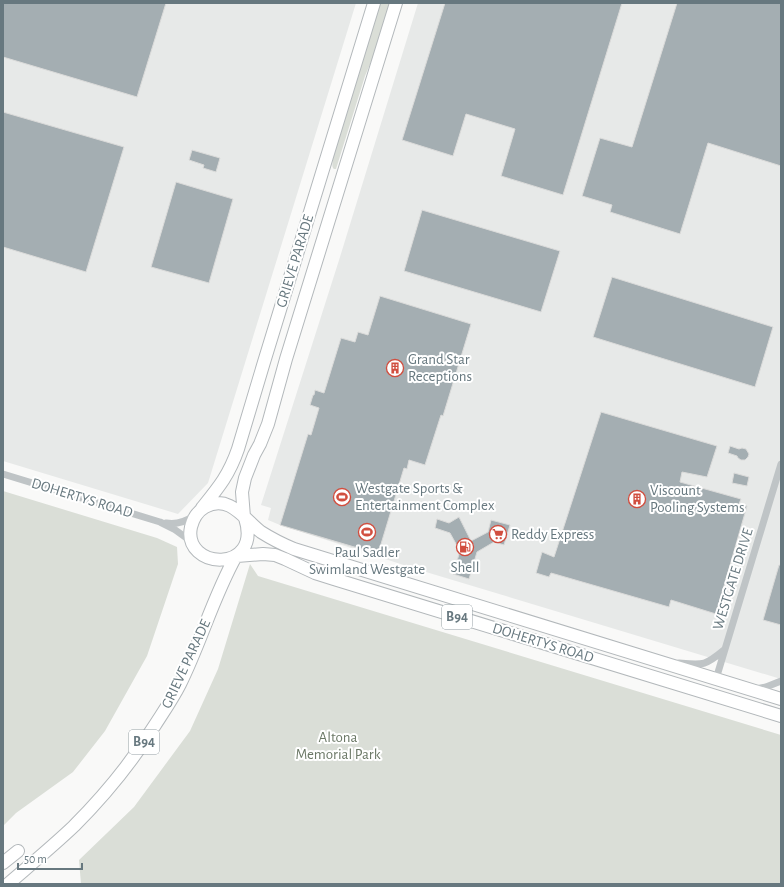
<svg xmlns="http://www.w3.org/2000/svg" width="784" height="887" font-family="'Alegreya Sans',sans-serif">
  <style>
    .built { fill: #e7e9e8 }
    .green { fill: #daded7 }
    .building { fill: #a4aeb2; stroke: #dbdbda }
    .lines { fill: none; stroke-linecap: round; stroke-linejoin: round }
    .primary-casing { stroke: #b3b8bb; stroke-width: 14 }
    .street { stroke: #bfc4c6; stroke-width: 7 }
    .primary { stroke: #fff; stroke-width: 12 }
    .labels { text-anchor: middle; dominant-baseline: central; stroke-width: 4; stroke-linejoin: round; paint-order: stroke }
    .shield { fill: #fff; stroke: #95a0a5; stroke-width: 1 }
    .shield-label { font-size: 14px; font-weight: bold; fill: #67787f }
    .street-label { font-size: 15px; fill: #67787f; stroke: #fff }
    .poi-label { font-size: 15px; fill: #67787f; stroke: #fff; text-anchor: start }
    .park-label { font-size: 15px; fill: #6b7866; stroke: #fff }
  </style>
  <rect width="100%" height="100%" fill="#f9f9f8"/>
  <!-- built -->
  <path class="built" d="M3 3H356L208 483 178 514 3 461Z
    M418 3H781V679L416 569 280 525 268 520 271 508 261 505 340 257Z"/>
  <!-- green -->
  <path class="green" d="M380 3H391L379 43 365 76 336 169H334C331 167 333 162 333 158Z
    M3 491 157 538 177 547 178 564 147 656 105 731 73 772 16 813 3 826Z
    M250 564 258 576 781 735V884H81L79 860 134 807 190 731 218 669Z"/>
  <!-- building -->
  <path class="building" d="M3 3H166L137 97 3 57Z
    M445 3H622L563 195 501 176 515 129 466 114 453 156 402 140Z
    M677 3H781V166L708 143 680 234 610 212 612 205 582 196 600 138 632 147Z
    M3 112 124 147 86 272 3 247Z
    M192 150 220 158 216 172 203 168 204 165 189 160Z
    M176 182 233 199 209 283 151 267Z
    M422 210 560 251 541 312 404 271Z
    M612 277 773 327 755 387 593 337Z
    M380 296 471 324 443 416 441 415 425 465 409 460 407 469 404 468 378 554 280 525 308 434 311 435 319 408 310 405 313 395H314L315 390 324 393 341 338 355 342 358 332 368 335Z
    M601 412 717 446 707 477 682 472 680 482 741 499 739 504 747 506 716 614 671 600 669 607 551 573 549 577 536 573 542 552 554 557Z
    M730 446 739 449 742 448 746 449 749 454 748 457 745 460H741L738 458 737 456 728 453Z
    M734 473 749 477 747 486 732 483Z
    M459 517 471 541 488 532 491 520 510 525 504 545 494 542 477 552 469 579 453 574 460 551 450 533 435 528 437 519 449 523Z
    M779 565H781V625L763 620Z"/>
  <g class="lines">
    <!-- primary casing -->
    <g class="primary-casing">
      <path id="primary" d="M202 508C219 487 229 475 238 449 282 300 329 152 374 3
        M244 517 242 492 245 478 254 455 260 444 268 424 286 359 396 3
        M245 518C263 574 182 570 191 527 193 519 198 511 205 507 229 493 245 520 261 532 272 539 282 544 294 549L781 699
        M237 556 263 554 275 555 285 559 315 573 334 579 781 716
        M3 863 18 851
        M8 884C30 865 53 846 74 826 105 795 132 762 155 725 164 711 173 698 180 684 201 642 213 597 236 556"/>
    </g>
    <!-- street -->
    <path class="street" d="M3 474 160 522 174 529 192 542
      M166 523C177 525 185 522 194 516
      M679 663C703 665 705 666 724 650
      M716 679 781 464
      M756 689 766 687 781 681"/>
    <!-- primary -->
    <use href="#primary" class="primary"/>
  </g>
  <!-- icons -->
  <defs>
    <g id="building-ring" transform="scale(0.9)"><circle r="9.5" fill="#fff" stroke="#d14e3f" stroke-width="1.5"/><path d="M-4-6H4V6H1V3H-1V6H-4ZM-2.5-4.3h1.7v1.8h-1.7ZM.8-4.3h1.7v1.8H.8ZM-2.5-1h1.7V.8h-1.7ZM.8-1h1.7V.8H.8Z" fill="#d14e3f"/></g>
    <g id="stadium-ring" transform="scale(0.9)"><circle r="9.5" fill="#fff" stroke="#d14e3f" stroke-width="1.5"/><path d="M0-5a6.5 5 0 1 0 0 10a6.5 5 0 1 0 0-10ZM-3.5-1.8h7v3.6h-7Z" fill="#d14e3f"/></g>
    <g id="supermarket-ring" transform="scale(0.9)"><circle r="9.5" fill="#fff" stroke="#d14e3f" stroke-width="1.5"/><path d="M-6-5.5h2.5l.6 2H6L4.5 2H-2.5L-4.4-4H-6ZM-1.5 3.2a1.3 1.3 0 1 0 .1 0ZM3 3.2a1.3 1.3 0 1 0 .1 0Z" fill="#d14e3f"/></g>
    <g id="fuel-ring" transform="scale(0.9)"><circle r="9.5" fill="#fff" stroke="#d14e3f" stroke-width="1.5"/><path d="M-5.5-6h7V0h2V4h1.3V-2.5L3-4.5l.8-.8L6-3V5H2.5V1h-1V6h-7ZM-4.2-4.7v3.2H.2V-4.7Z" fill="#d14e3f"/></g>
  </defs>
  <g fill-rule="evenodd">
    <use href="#building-ring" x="395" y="368"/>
    <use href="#stadium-ring" x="342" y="497"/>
    <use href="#building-ring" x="637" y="499"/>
    <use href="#stadium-ring" x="367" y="532"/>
    <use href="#supermarket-ring" x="498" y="534"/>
    <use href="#fuel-ring" x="465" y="547"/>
  </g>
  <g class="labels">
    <!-- shield labels -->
    <g class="shield">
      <rect x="442" y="605" width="30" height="24" rx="3"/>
      <rect x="129" y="730" width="30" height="24" rx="3"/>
    </g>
    <g class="shield-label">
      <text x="457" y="617">B94</text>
      <text x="144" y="742">B94</text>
    </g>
    <!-- street labels -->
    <g class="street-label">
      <text transform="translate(295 261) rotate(-73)">GRIEVE PARADE</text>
      <text transform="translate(82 498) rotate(17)">DOHERTYS ROAD</text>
      <text transform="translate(733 579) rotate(-73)">WESTGATE DRIVE</text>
      <text transform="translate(543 643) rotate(17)">DOHERTYS ROAD</text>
      <text transform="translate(186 664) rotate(-65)">GRIEVE PARADE</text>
    </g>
    <!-- poi labels -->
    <g class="poi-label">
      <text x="408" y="359">Grand Star<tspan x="408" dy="17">Receptions</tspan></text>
      <text x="355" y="488">Westgate Sports &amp;<tspan x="355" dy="17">Entertainment Complex</tspan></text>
      <text x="650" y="490">Viscount<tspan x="650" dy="17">Pooling Systems</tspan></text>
      <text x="511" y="534">Reddy Express</text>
      <text x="367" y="552" text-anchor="middle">Paul Sadler<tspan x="367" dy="17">Swimland Westgate</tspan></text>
      <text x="465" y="567" text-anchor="middle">Shell</text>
    </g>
    <!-- park labels -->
    <g class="park-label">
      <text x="338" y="737">Altona<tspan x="338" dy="17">Memorial Park</tspan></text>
    </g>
  </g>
  <!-- border -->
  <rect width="784" height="887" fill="none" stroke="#67787f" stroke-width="8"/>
  <!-- scale -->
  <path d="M18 863v6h64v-6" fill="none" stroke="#67787f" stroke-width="2"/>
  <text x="24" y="863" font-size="12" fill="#67787f" stroke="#ffffff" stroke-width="3" paint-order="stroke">50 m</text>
</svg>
